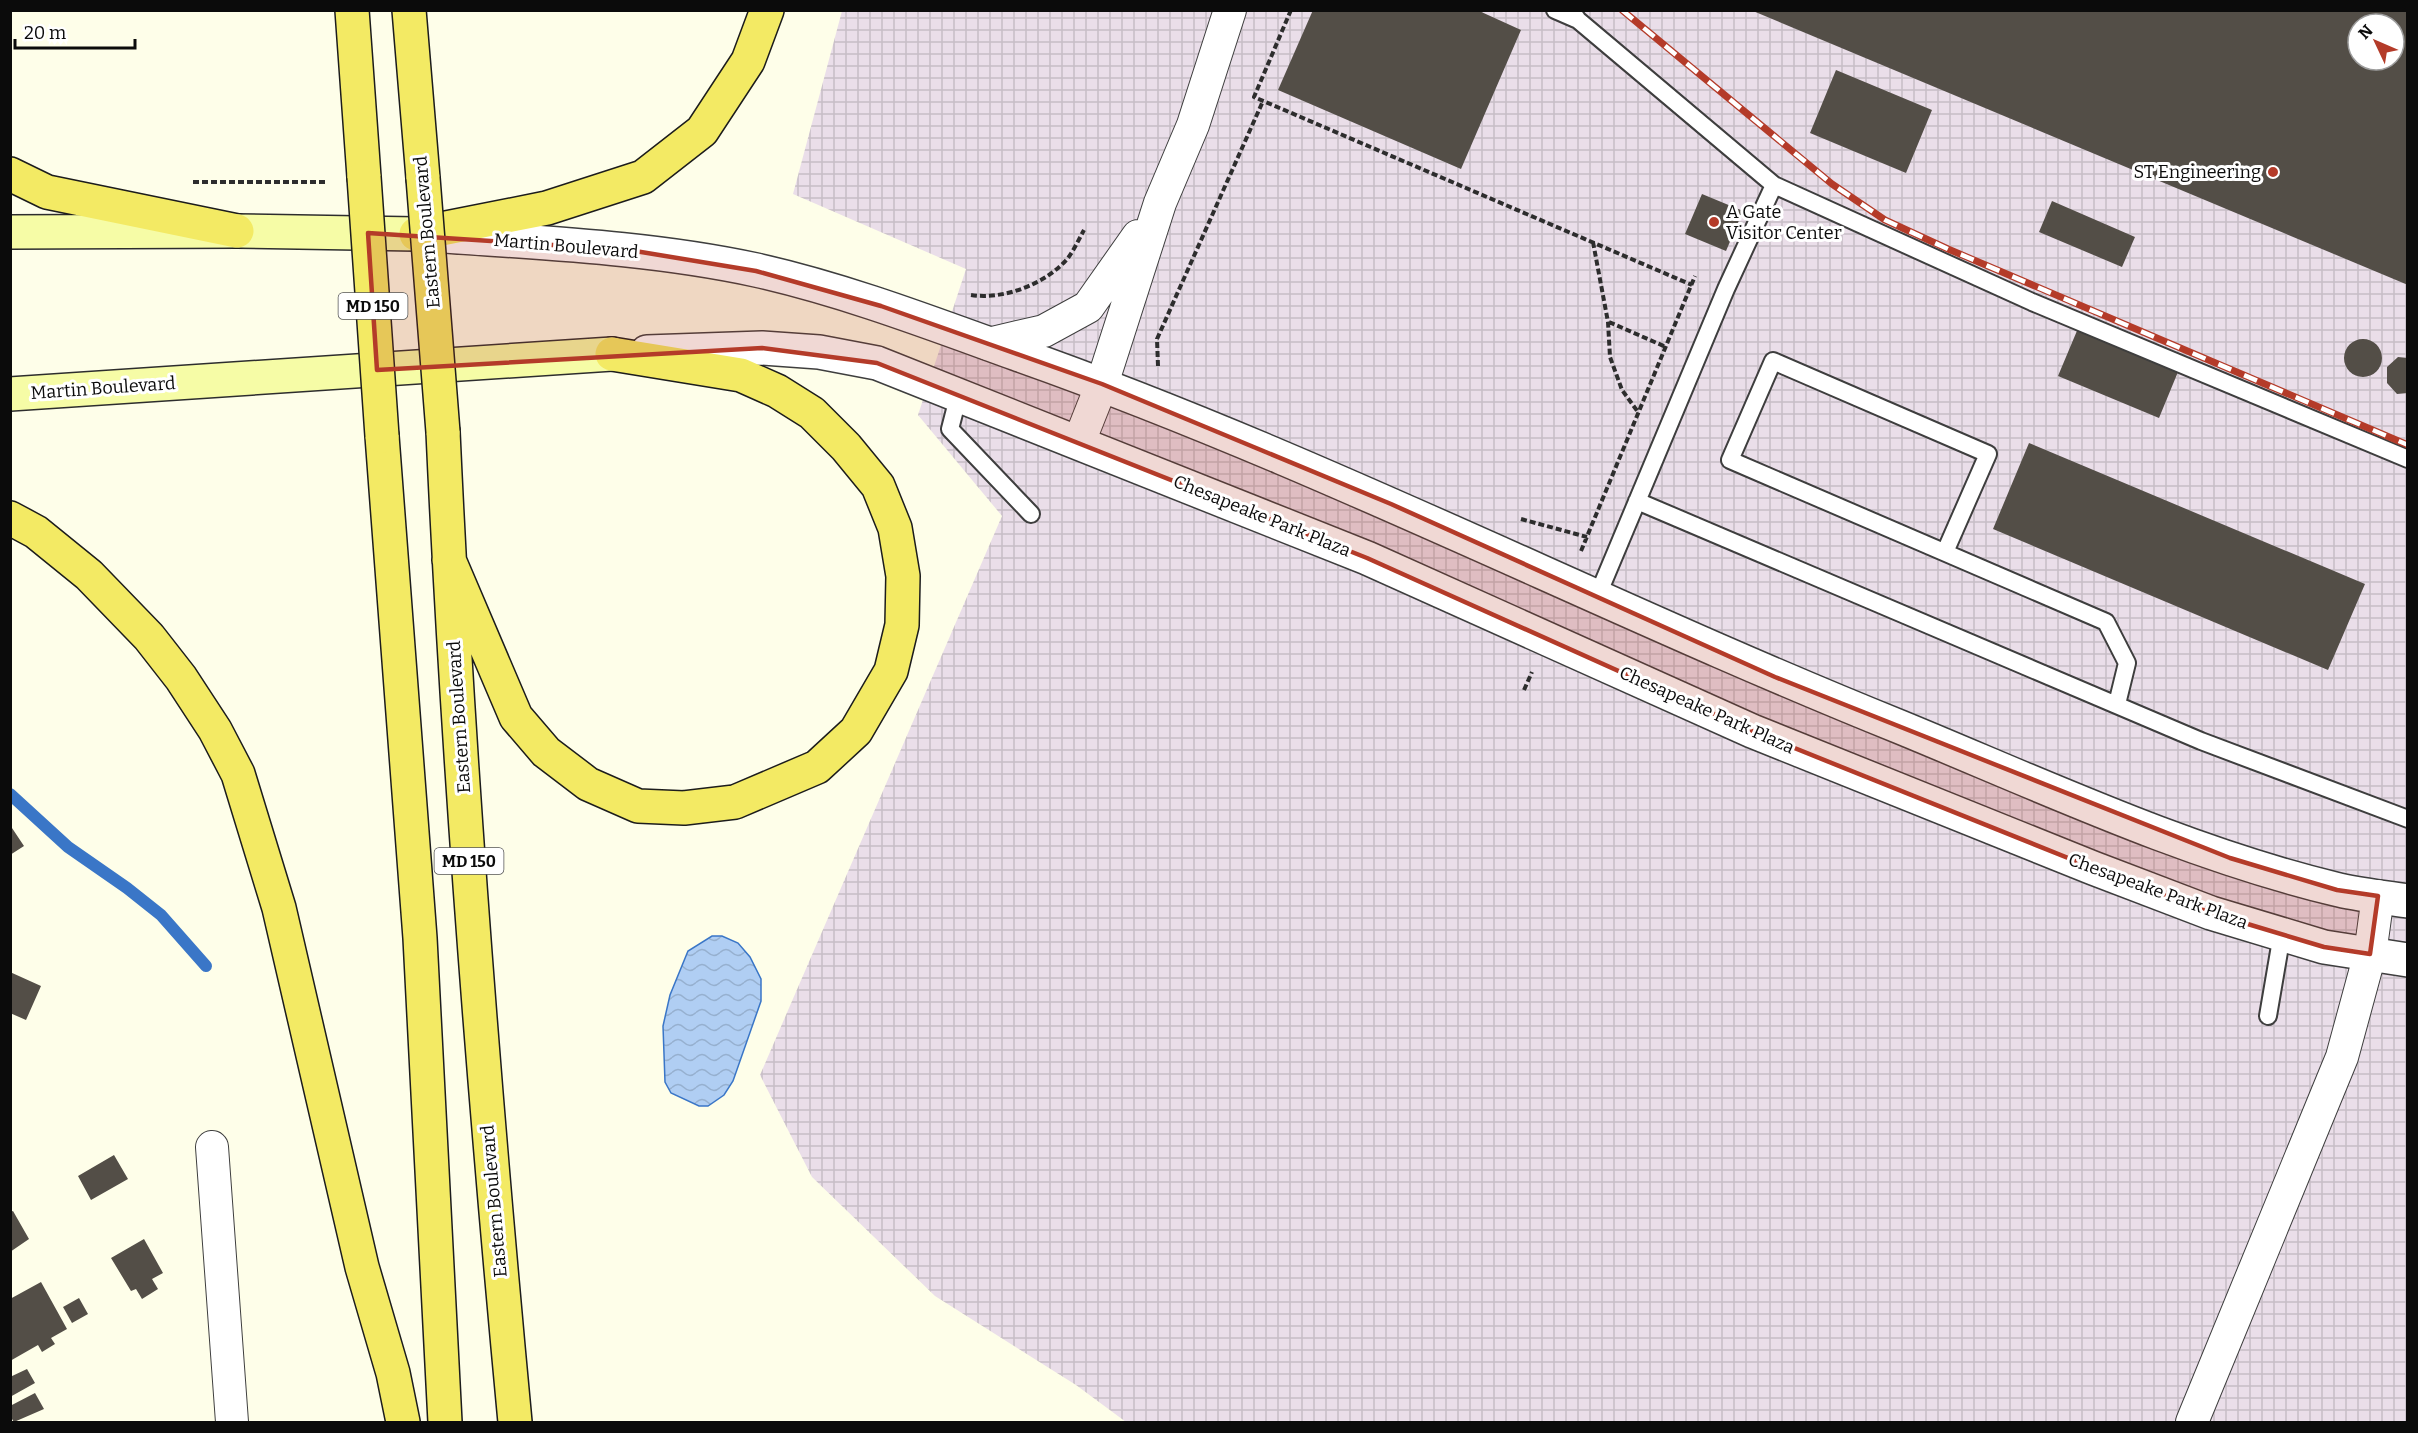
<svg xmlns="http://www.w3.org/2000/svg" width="2418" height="1433" font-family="Bitter,serif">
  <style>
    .industrial { fill: url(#industrial-grid); fill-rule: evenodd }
    .water { fill: url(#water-waves); stroke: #3a76c7; stroke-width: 1.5 }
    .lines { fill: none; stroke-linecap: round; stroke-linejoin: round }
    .stream { stroke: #3a76c7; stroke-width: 12 }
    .building { fill: #534e47; fill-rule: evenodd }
    .service-casing { stroke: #3e3e3e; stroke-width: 20 }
    .minor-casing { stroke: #3e3e3e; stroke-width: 34 }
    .tertiary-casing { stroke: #3e3e3e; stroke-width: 36 }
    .secondary-casing { stroke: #2d2d2d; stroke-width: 36 }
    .primary-casing { stroke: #1c1c1c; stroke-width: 36 }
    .path { stroke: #2d2d2d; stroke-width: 4; stroke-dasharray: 6 3; stroke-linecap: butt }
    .service { stroke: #fff; stroke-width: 16 }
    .minor { stroke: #fff; stroke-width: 32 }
    .tertiary { stroke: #fff; stroke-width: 33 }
    .secondary { stroke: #f6fca6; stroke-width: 33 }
    .primary { stroke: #f3ea64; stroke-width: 33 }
    .rail-casing { stroke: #b43b29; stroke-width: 7 }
    .rail { stroke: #fff; stroke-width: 4.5; stroke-dasharray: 14; stroke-linecap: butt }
    .primary-bridge-casing { stroke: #1c1c1c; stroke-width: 36; stroke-linecap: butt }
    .primary-bridge { stroke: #f3ea64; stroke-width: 33 }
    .marked { fill: #b43b29; fill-opacity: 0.2; stroke: #b43b29; stroke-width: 4.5; stroke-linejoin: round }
    .poi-dot { fill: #b43b29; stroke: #fff; stroke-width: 2 }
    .labels { text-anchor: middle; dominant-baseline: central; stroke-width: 6; stroke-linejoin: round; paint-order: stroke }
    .shield { fill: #fff; stroke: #545454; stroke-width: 1.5 }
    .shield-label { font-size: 16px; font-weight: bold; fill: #0b0b0b }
    .poi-label { font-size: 18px; fill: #0b0b0b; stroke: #fff; text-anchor: end }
    .street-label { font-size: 18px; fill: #0b0b0b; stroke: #fff }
  </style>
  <defs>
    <pattern id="industrial-grid" width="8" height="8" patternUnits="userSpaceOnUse" patternTransform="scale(1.5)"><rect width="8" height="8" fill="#eadee9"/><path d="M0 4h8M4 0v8" fill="none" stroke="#c7bdc6"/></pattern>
    <pattern id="water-waves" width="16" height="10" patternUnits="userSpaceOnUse" patternTransform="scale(1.5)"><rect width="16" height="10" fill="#b0cef3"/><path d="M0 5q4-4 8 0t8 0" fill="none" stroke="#96b0cf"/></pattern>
  </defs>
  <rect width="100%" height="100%" fill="#fefee9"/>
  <!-- industrial -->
  <path class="industrial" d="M842 11H2407V1422H1126L1076 1385 935 1296 812 1177 760 1075 1002 516 918 415 966 269 793 194ZM2358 24H2394V60H2358Z"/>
  <!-- water -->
  <path class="water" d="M712 936H722L738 943 750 957 761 979V1001L733 1081 724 1095 708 1106H699L671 1093 665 1082 663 1026 670 995 688 951Z"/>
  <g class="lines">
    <!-- stream -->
    <path class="stream" d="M10 794 68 847 127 888 161 915 206 966"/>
  </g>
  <!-- building -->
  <path class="building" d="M1313 10H1477L1521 30 1461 169 1278 90Z
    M1753 10H2408V285L1753 11ZM2358 24H2394V60H2358Z
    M1836 70 1932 110 1906 173 1810 133Z
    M1702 194 1743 211 1726 251 1685 234Z
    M2052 201 2135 237 2122 267 2039 232Z
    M2079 326 2180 367 2159 418 2058 376Z
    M2344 358a19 19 0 1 1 38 0a19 19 0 1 1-38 0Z
    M2398 357 2408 358V393L2397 394 2387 383V367Z
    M2029 443 2365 584 2328 670 1993 529Z
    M10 825 24 846 10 855Z
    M10 972 41 986 26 1020 10 1013Z
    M114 1155 128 1179 91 1200 78 1176Z
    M13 1211 29 1239 10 1252V1212Z
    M144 1239 163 1273 152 1279 158 1289 142 1299 136 1289 131 1291 111 1258Z
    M41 1282 67 1329 51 1338 55 1344 42 1352 38 1345 10 1361V1299Z
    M79 1298 88 1314 72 1323 63 1307Z
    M27 1369 35 1383 10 1397V1377Z
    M35 1393 44 1409 14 1422 10 1416V1406Z"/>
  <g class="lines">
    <!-- service casing -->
    <g class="service-casing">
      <path id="service" d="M1555 10 1578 20
        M1571 10 1578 20 1774 185 2032 302 2408 459
        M959 394 950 429 1031 514
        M1637 501 2201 741 2408 819
        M1945 552 1988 454 1773 361 1730 460 2106 622 2127 663 2117 704
        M1597 597 1726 289 1774 185
        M2268 1016 2282 934"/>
    </g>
    <!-- minor casing -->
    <g class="minor-casing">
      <path id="minor" d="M988 344 1044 331 1088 307 1138 236
        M1079 442 1102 384 1160 203 1193 125 1230 10
        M212 1147 232 1422
        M2192 1422 2342 1057 2370 954 2378 896"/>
    </g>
    <!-- tertiary casing -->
    <g class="tertiary-casing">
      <path id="tertiary" d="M431 235C539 243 649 247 756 270 845 290 931 323 1017 354 1318 460 1604 608 1900 727 2041 785 2186 853 2335 889 2358 895 2383 897 2408 901
        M647 352 762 348 819 352 877 363 1367 558 1752 731 2093 868 2211 913 2324 947 2408 960"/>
    </g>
    <!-- secondary casing -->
    <g class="secondary-casing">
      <path id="secondary" d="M10 232 237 231 416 234
        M10 394 612 354"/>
    </g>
    <!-- primary casing -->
    <g class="primary-casing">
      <path id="primary" d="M352 10 364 177
        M409 10 423 178
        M10 174 47 192 237 231
        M416 234 547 208 643 177 702 131 748 61 767 10
        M443 432C458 763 484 1093 515 1422
        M382 436 420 938 445 1422
        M10 518 36 532 89 575 149 637 181 678 215 730 238 774 279 908 362 1267 393 1373 403 1422
        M449 560 516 717 546 752 588 784 638 806 684 808 735 802 817 767 856 731 891 671 902 625 903 576 895 528 878 486 846 447 812 413 777 391 741 375 612 354"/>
    </g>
    <!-- path -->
    <path class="path" d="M1291 10 1254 97 1692 285
      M193 182H327
      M1593 242 1608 322 1610 357 1622 390 1638 412
      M971 295C1004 300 1046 284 1068 258 1074 250 1079 239 1084 230
      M1609 322 1666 347
      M1158 366 1157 339 1263 101
      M1521 519 1587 537
      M1581 551 1695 276
      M1524 690 1532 672"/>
    <!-- service -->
    <use href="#service" class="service"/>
    <!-- minor -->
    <use href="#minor" class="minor"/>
    <!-- tertiary -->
    <use href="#tertiary" class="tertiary"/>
    <!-- secondary -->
    <use href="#secondary" class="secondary"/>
    <!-- primary -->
    <use href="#primary" class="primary"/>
    <!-- rail casing -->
    <g class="rail-casing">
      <path id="rail" d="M1622 10 1832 184 1885 220 1948 249 2408 445"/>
    </g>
    <!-- rail -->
    <use href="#rail" class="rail"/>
    <!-- primary-bridge casing -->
    <g class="primary-bridge-casing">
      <path id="primary-bridge" d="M364 177 382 436
        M423 178 443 432"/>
    </g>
    <!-- primary-bridge -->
    <use href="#primary-bridge" class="primary-bridge"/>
  </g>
  <!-- marked area -->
  <path class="marked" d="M368 233 629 250 756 271 881 306 1102 384 1391 504 1775 677 2230 858 2337 890 2378 896 2370 954 2324 947 2211 913 2093 868 1752 731 1367 558 877 363 762 348 377 370Z"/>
  <!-- markers -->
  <g class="poi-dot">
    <circle cx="2273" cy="172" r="6"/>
    <circle cx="1714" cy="222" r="6"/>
  </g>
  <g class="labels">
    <!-- shield labels -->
    <g class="shield">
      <rect x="338.5" y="293" width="69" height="26" rx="4.5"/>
      <rect x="434.5" y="848" width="69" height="26" rx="4.5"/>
    </g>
    <g class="shield-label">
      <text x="373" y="306">MD 150</text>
      <text x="469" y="861">MD 150</text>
    </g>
    <!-- poi labels -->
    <g class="poi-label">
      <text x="2261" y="172">ST Engineering</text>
      <text x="1726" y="212" text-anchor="start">A Gate<tspan x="1726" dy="21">Visitor Center</tspan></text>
    </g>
    <!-- street labels -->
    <g class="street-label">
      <text transform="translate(427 232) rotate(-95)">Eastern Boulevard</text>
      <text transform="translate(566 246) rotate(5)">Martin Boulevard</text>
      <text transform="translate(103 388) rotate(-4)">Martin Boulevard</text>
      <text transform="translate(1262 516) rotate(22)">Chesapeake Park Plaza</text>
      <text transform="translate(1707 710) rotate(24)">Chesapeake Park Plaza</text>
      <text transform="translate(459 717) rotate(-94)">Eastern Boulevard</text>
      <text transform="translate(2158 891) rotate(20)">Chesapeake Park Plaza</text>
      <text transform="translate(494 1201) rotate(-95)">Eastern Boulevard</text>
    </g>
  </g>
  <!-- border -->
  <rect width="2418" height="1433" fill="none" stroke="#0b0b0b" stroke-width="24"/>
  <!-- north arrow -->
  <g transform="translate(2376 42) rotate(314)"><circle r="28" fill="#ffffff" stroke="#9d9d9d" stroke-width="1.5"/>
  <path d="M0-4.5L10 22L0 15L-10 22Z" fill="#b43b29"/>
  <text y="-9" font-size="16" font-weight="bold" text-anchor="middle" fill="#0b0b0b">N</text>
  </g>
  <!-- scale -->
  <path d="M15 39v9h120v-9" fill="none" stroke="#0b0b0b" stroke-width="3"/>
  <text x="24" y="39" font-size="18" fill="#0b0b0b" stroke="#ffffff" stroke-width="4.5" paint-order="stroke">20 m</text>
</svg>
